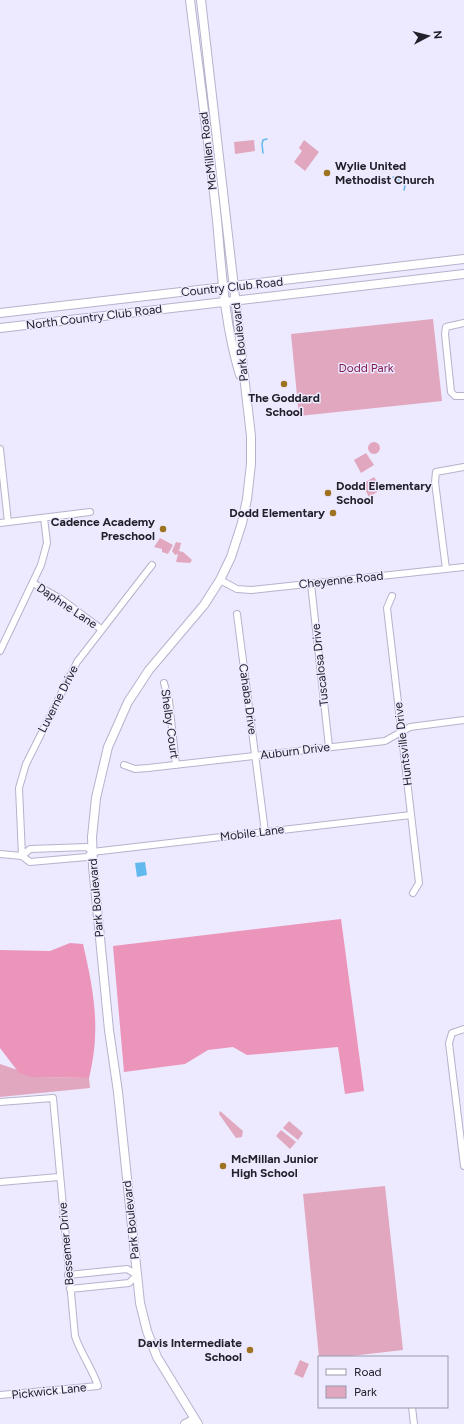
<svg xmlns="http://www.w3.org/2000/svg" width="464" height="1424" font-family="Figtree,sans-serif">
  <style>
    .green { fill: #e0a7be }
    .forest { fill: #eb95ba }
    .water { fill: #61b9ed }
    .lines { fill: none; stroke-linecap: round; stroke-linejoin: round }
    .stream { stroke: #61b9ed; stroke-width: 1.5 }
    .street-casing { stroke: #b7b2cc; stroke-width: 8 }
    .secondary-casing { stroke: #b7b2cc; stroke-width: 10 }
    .street { stroke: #fff; stroke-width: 6 }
    .secondary { stroke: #fff; stroke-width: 8 }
    .poi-dot { fill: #9d7322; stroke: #ede9ff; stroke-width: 1.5 }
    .labels { text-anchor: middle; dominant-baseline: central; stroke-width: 3; stroke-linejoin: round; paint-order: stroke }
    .street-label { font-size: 12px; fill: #22202a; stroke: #ede9ff }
    .poi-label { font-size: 12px; font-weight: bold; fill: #22202a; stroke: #ede9ff; text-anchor: start }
    .park-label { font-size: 12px; fill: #811d53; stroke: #ede9ff }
  </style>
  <rect width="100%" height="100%" fill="#ede9ff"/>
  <!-- green -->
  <path class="green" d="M254 140 255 151 235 154 234 142Z
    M304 140 319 152 305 171 294 162 302 151 299 148Z
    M433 319 442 401 299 416 291 334Z
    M368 448a6 6 0 1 1 12 0a6 6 0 1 1-12 0Z
    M366 453 374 465 361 473 354 460Z
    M374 477 382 489 369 497 362 484Z
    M160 538 173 545 168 554 162 552V549L154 547Z
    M176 542 181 543 179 551 183 552 192 560 190 563 176 562 178 554 175 555 172 551Z
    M0 1064 38 1077 89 1078 90 1088 0 1097Z
    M220 1111 243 1131 242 1137 236 1138 219 1114Z
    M289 1121 303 1133 298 1140 283 1128Z
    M281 1130 296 1142 290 1149 276 1136Z
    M385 1186 403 1350 342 1357H319L303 1194Z
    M300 1360 309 1364 303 1378 294 1374Z"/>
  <!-- forest -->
  <path class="forest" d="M341 919 364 1091 345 1094 338 1047 247 1055 233 1047 208 1050 185 1064 124 1072 113 946Z
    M70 943 83 944C94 992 101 1029 89 1078L32 1077 19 1073 0 1048V950L50 951Z"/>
  <!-- water -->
  <path class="water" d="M145 862 147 875 137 877 135 863Z"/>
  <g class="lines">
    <!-- stream -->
    <path class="stream" d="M263 153 262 144 263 140 267 139
      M393 177 403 182 405 186 404 190"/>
    <!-- street casing -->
    <g class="street-casing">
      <path id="street" d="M464 323 446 327 445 334 451 392 455 396H464
        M0 449 8 522
        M0 523 90 512
        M446 569 435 482 436 472 464 467
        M220 580 237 589 251 590 464 567
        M33 583 61 599 101 629
        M311 584 329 747
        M392 596 387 608 419 883 413 893
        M237 614 265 832
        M0 651 41 565 47 543 44 518
        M164 683 169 701 176 765
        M124 765 135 769 148 768 385 741 410 727 464 720
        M92 852 411 815
        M0 854 22 856 30 862 87 857 92 852
        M22 856 19 788 26 764 77 662 152 565
        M22 856 30 849 87 847 92 852
        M464 1029 452 1033 449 1043 464 1166
        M0 1102 53 1098 75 1336C81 1354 92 1368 98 1386L0 1395
        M0 1182 59 1177
        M68 1275 127 1269 137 1275 129 1283 70 1289
        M412 1407 414 1424"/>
    </g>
    <!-- secondary casing -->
    <g class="secondary-casing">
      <path id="secondary" d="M190 0C199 73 209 146 217 220 222 274 224 322 240 375
        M0 313 464 259
        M0 328 464 274
        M185 1424 195 1419
        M198 1424 157 1357 147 1331 140 1303 118 1092 109 1030 93 866 92 837 96 798 108 747 128 702 149 670 204 605 220 580 231 557 242 523 247 499 251 464V436L201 0"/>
    </g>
    <!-- street -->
    <use href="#street" class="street"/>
    <!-- secondary -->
    <use href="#secondary" class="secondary"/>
  </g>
  <!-- markers -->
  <g class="poi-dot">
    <circle cx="327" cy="173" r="4"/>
    <circle cx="284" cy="384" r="4"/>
    <circle cx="328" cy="493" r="4"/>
    <circle cx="333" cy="513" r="4"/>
    <circle cx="163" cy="529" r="4"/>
    <circle cx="223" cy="1166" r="4"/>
    <circle cx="250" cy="1350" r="4"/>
  </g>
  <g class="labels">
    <!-- street labels -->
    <g class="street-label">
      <text transform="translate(208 151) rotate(-97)">McMillen Road</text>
      <text transform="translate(232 287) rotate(-6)">Country Club Road</text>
      <text transform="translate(94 317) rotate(-7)">North Country Club Road</text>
      <text transform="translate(240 342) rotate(-96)">Park Boulevard</text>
      <text transform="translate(341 580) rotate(-6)">Cheyenne Road</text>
      <text transform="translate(67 606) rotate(34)">Daphne Lane</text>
      <text transform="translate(320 665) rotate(-96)">Tuscalosa Drive</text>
      <text transform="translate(58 699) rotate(-63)">Luverne Drive</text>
      <text transform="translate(248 699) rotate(82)">Cahaba Drive</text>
      <text transform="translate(170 724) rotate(82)">Shelby Court</text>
      <text transform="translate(403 744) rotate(-97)">Huntsville Drive</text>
      <text transform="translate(295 751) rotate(-7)">Auburn Drive</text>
      <text transform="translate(252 833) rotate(-7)">Mobile Lane</text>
      <text transform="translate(96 898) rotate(-95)">Park Boulevard</text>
      <text transform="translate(131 1220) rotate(-96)">Park Boulevard</text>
      <text transform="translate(66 1244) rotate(-95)">Bessemer Drive</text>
      <text transform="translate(49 1391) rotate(-6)">Pickwick Lane</text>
    </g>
    <!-- poi labels -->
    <g class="poi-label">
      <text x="335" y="166">Wylie United<tspan x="335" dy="14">Methodist Church</tspan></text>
      <text x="284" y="398" text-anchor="middle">The Goddard<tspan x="284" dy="14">School</tspan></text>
      <text x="336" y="486">Dodd Elementary<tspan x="336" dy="14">School</tspan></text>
      <text x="325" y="513" text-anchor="end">Dodd Elementary</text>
      <text x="155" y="522" text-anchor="end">Cadence Academy<tspan x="155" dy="14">Preschool</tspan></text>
      <text x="231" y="1159">McMillan Junior<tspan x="231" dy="14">High School</tspan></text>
      <text x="242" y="1343" text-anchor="end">Davis Intermediate<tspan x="242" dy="14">School</tspan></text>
    </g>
    <!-- park labels -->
    <g class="park-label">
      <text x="366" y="368">Dodd Park</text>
    </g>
  </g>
  <!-- legend -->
  <rect x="318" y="1356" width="130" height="52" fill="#ede9ff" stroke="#9c99aa"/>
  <rect x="326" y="1369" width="20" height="6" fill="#ffffff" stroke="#9c99aa"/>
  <text x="354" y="1376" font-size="12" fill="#22202a">Road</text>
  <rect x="326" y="1386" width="20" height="12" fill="#e0a7be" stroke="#9c99aa"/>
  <text x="354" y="1396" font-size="12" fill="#22202a">Park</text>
  <!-- north arrow -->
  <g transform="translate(428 36) rotate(83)" stroke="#ede9ff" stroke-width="3" paint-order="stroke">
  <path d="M0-3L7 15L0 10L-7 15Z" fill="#22202a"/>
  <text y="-6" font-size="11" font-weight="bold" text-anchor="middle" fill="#22202a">N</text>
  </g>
</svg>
